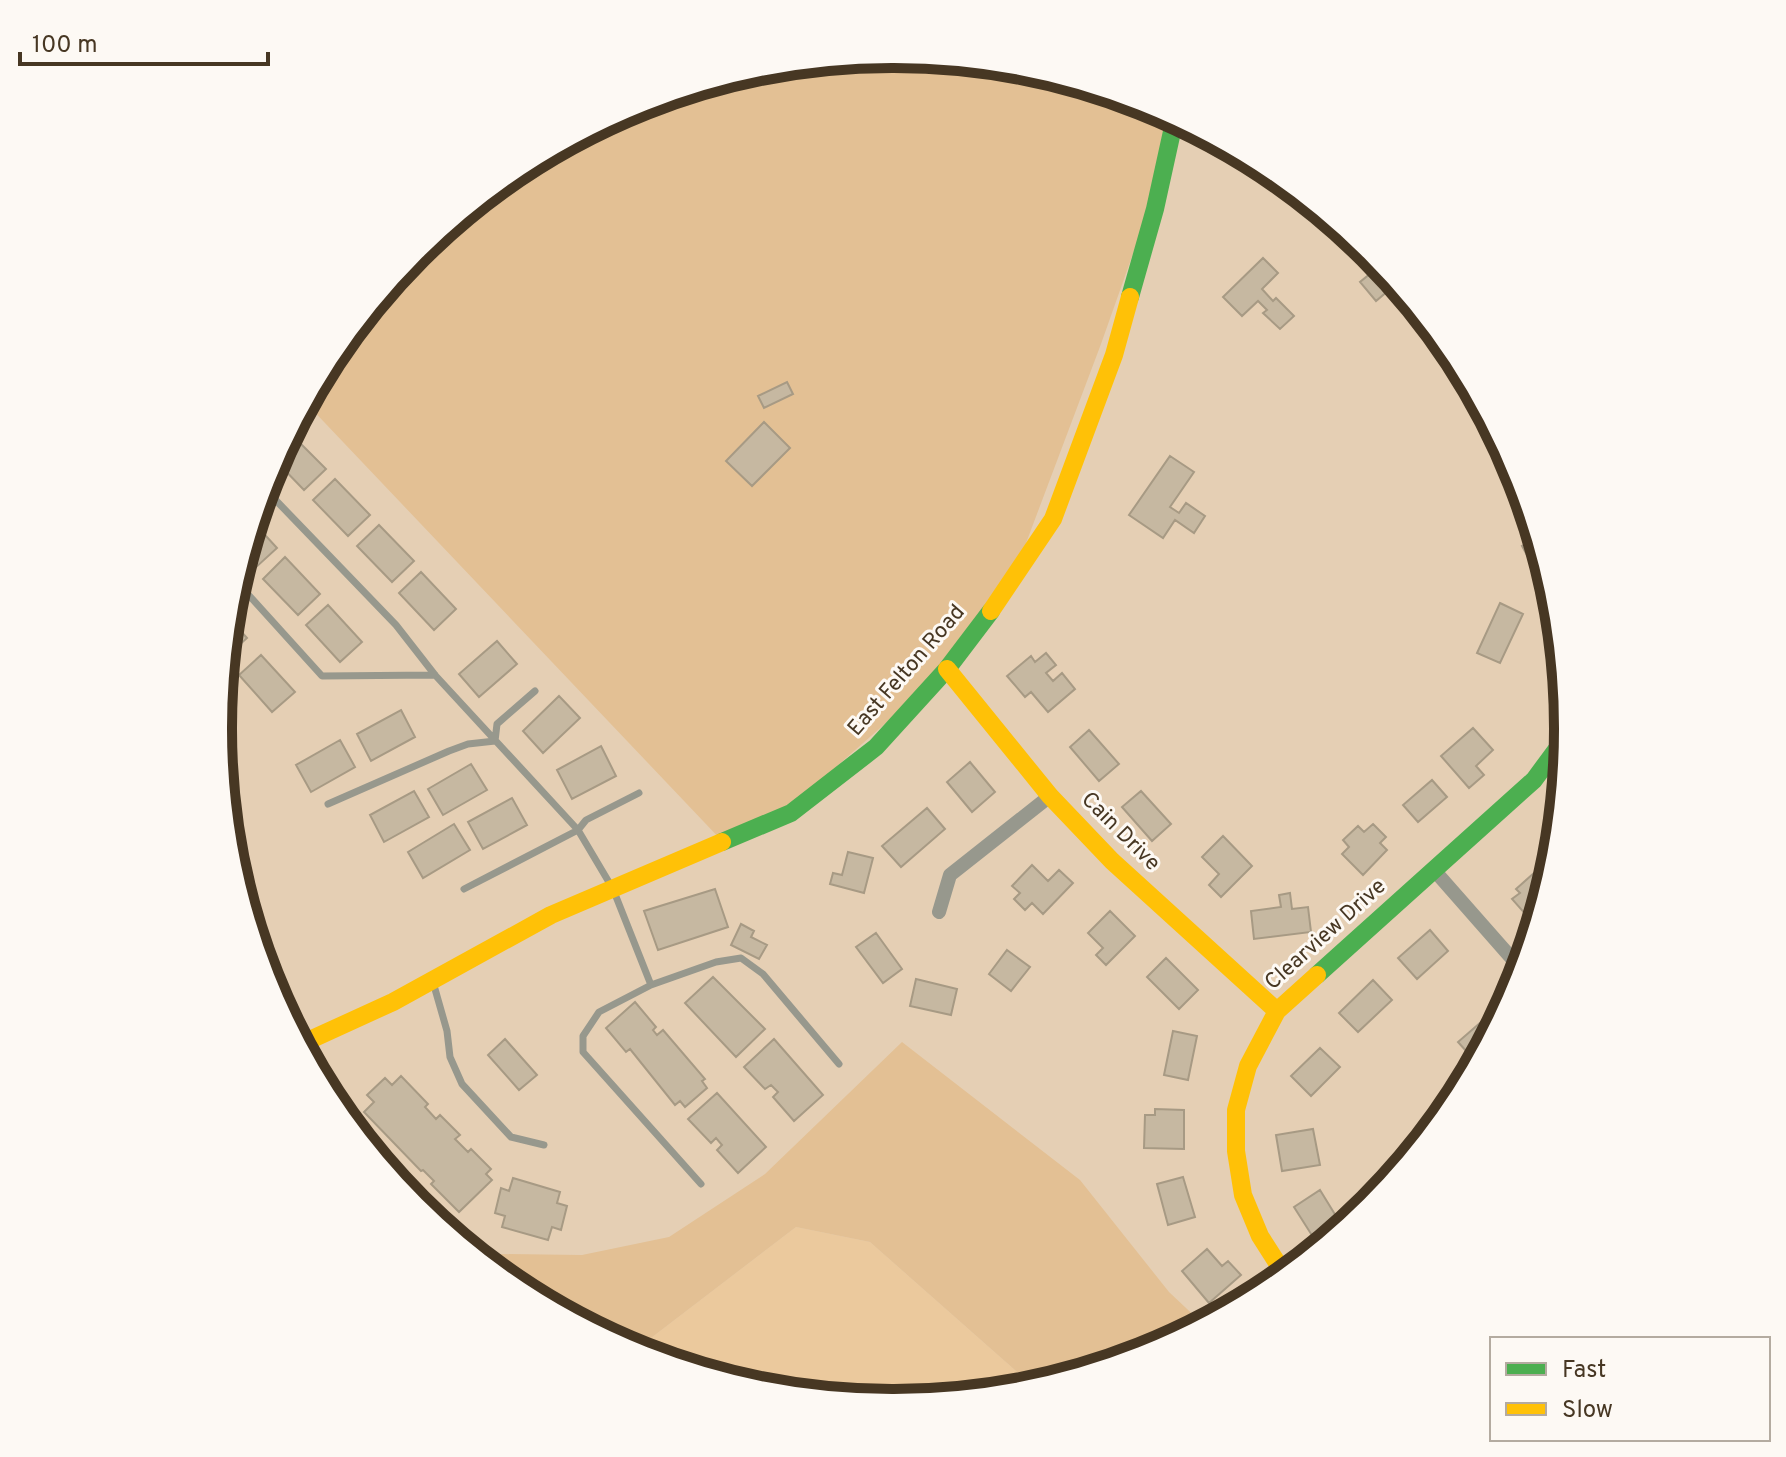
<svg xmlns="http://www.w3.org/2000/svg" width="1786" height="1457" font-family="Overpass,sans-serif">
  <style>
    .built { fill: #ebc99d }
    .green { fill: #e3c094 }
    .building { fill: #c6b8a1; stroke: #a79a84; stroke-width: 2 }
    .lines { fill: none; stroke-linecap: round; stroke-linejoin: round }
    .lane { stroke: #97988d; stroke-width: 7 }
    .street { stroke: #97988d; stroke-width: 14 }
    .fast { stroke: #4caf50; stroke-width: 18 }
    .slow { stroke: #ffc107; stroke-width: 18 }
    .labels { text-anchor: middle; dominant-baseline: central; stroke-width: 6; stroke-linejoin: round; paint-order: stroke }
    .street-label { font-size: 22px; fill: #473723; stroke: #fdf9f4 }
    .rim { fill: none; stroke: #473723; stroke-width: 10 }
  </style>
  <rect width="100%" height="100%" fill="#e5cfb4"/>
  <!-- built -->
  <path class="built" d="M796 1227 870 1242 1034 1387 1024 1390 893 1403 761 1390 634 1351Z"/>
  <!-- green -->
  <path class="green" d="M893 54 1025 67 1152 106 1172 117 1164 166 1101 344 1017 567 947 669 794 804 723 842 306 403 332 353 382 293 384 295 536 158 635 105 762 67Z
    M902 1042 1080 1180 1169 1292 1203 1324 1151 1352 1034 1387 870 1242 796 1227 634 1351 518 1289 416 1205 332 1103 323 1085 420 1199 499 1254 582 1255 669 1237 765 1174Z"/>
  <!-- building -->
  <path class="building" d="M1263 258 1278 273 1262 289 1273 301 1276 298 1294 316 1280 329 1263 313 1267 310 1258 301 1242 316 1223 297Z
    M1381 265 1396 284 1376 301 1360 282Z
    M787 382 793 394 764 408 758 396Z
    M764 422 790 448 752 486 726 461Z
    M290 433 326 469 304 490 275 460Z
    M1170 456 1194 472 1170 507 1179 513 1186 503 1205 516 1194 533 1175 520 1163 538 1129 515Z
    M335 479 370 515 348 536 313 500Z
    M254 523 277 548 254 569 244 557Z
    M379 525 414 561 392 582 357 546Z
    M1537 538 1546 570 1537 574 1522 546Z
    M285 557 320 594 298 615 263 579Z
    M421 572 456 609 434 630 399 593Z
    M1500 603 1523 614 1500 663 1477 653Z
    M328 605 362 642 340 662 306 625Z
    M229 618 247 638 226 657Z
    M497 641 517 664 479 697 459 674Z
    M1046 653 1056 665 1046 673 1053 681 1062 673 1075 689 1048 712 1031 692 1025 697 1007 676 1031 656 1035 662Z
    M261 655 295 692 272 712 239 675Z
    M559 696 580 718 543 753 523 731Z
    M401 710 415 737 371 761 357 734Z
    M1473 728 1493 750 1476 766 1484 775 1469 788 1441 756Z
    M1089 730 1119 764 1099 781 1070 747Z
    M340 740 355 767 311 792 296 765Z
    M601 746 616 776 572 799 557 770Z
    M970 762 995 792 972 812 947 782Z
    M471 764 487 790 443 815 428 789Z
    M1432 780 1447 797 1418 822 1403 805Z
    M414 791 429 817 384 842 370 815Z
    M1141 791 1171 824 1152 841 1122 807Z
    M512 798 527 825 483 849 468 822Z
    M927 808 945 829 901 867 882 846Z
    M454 824 470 850 423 878 408 852Z
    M1373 824 1386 837 1380 843 1387 850 1363 875 1342 854 1349 847 1343 840 1358 826 1364 832Z
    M1223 836 1252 866 1221 897 1209 885 1219 874 1202 857Z
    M848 852 873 858 864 893 830 884 833 873 842 875Z
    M1032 865 1048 881 1059 870 1073 883 1043 914 1032 903 1025 910 1014 899 1020 893 1012 886Z
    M1542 866 1550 875 1541 905 1528 917 1512 899 1520 893 1516 889Z
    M715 889 728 927 658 950 644 911Z
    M1290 893 1292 909 1308 907 1311 932 1254 939 1251 911 1281 907 1279 895Z
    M1110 911 1135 936 1106 965 1096 955 1103 948 1088 933Z
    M741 924 754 931 751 937 767 945 759 959 731 945Z
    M1430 930 1448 951 1417 979 1398 958Z
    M876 933 902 969 883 983 856 947Z
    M1007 950 1030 967 1011 991 989 974Z
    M1166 958 1198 990 1179 1009 1147 977Z
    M713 977 765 1029 736 1057 685 1003Z
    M916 979 957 989 951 1015 910 1006Z
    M1373 980 1392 1000 1358 1032 1339 1013Z
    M635 1002 656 1027 653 1030 657 1035 663 1030 705 1079 702 1081 707 1088 685 1107 680 1101 675 1105 630 1049 626 1052 606 1028Z
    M1480 1023 1490 1035 1476 1062 1458 1042Z
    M1173 1031 1197 1036 1188 1080 1164 1075Z
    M505 1039 537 1075 519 1090 488 1055Z
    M774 1039 823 1095 794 1121 773 1097 778 1092 771 1085 765 1089 744 1067Z
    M1320 1048 1340 1067 1311 1096 1291 1076Z
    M401 1076 428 1104 425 1107 436 1119 440 1115 460 1135 455 1139 468 1152 471 1149 491 1169 486 1174 492 1180 459 1212 431 1184 434 1181 423 1170 421 1171 364 1112 374 1102 367 1095 385 1078 392 1085Z
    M717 1093 766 1147 738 1173 717 1150 722 1145 716 1138 711 1143 688 1119Z
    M1155 1109 1184 1110V1149L1144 1148 1145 1115H1155Z
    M1313 1129 1320 1165 1282 1171 1276 1135Z
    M1183 1177 1195 1217 1168 1225 1157 1184Z
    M513 1178 560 1192 557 1203 567 1206 561 1230 552 1227 548 1240 502 1227 505 1216 495 1213 501 1188 509 1191Z
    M1320 1190 1339 1221 1313 1237 1294 1207Z
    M1207 1249 1222 1266 1228 1261 1241 1275 1209 1303 1182 1271Z"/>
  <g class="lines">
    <!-- lane -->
    <path class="lane" d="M264 488 396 625 435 675 578 830 613 889 651 985 599 1012 583 1036V1052L701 1184
      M236 581 322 676 435 675
      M328 804 449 751 468 744 495 741 497 724 535 691
      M464 889 578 830 586 820 639 793
      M433 982 447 1031 450 1057 462 1084 511 1137 544 1145
      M651 985 716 962 741 958 763 974 839 1064"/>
    <!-- street -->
    <path class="street" d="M1434 870 1521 969
      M939 912 950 875 1050 796"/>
    <!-- fast -->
    <path class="fast" d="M1130 297 1155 209 1175 118
      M722 842 791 813 876 747 947 669 991 611
      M1317 975 1534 780 1565 738 1567 726"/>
    <!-- slow -->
    <path class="slow" d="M991 611 1053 519 1114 355 1130 297
      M947 669 1050 796 1112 861 1277 1011
      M301 1044 393 1002 551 915 722 842
      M1285 1275 1260 1236 1243 1195 1236 1151V1110L1248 1066 1277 1011 1317 975"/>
  </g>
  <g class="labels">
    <!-- street labels -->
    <g class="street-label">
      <text transform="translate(907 671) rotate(-49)">East Felton Road</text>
      <text transform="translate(1120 832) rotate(45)">Cain Drive</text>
      <text transform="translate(1326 935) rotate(-42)">Clearview Drive</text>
    </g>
  </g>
  <!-- crop -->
  <path d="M0 0H1786V1457H0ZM892 68H894A660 660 0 0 1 1554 728V729A660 660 0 0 1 894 1389H892A660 660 0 0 1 232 729V728A660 660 0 0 1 892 68Z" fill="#fdf9f4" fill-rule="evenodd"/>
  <path class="rim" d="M892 68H894A660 660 0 0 1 1554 728V729A660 660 0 0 1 894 1389H892A660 660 0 0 1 232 729V728A660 660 0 0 1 892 68Z"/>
  <!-- legend -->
  <rect x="1490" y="1337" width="280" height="104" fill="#fdf9f4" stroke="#b4aba0" stroke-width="2"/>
  <rect x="1506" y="1363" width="40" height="12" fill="#4caf50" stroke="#b4aba0" stroke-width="2"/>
  <text x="1562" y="1377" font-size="24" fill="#473723">Fast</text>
  <rect x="1506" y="1403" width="40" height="12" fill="#ffc107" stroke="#b4aba0" stroke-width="2"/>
  <text x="1562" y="1417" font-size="24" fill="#473723">Slow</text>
  <!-- scale -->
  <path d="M20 52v12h248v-12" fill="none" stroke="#473723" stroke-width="4"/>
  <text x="32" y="52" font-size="24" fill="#473723" stroke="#fdf9f4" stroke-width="6" paint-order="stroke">100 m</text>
</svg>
